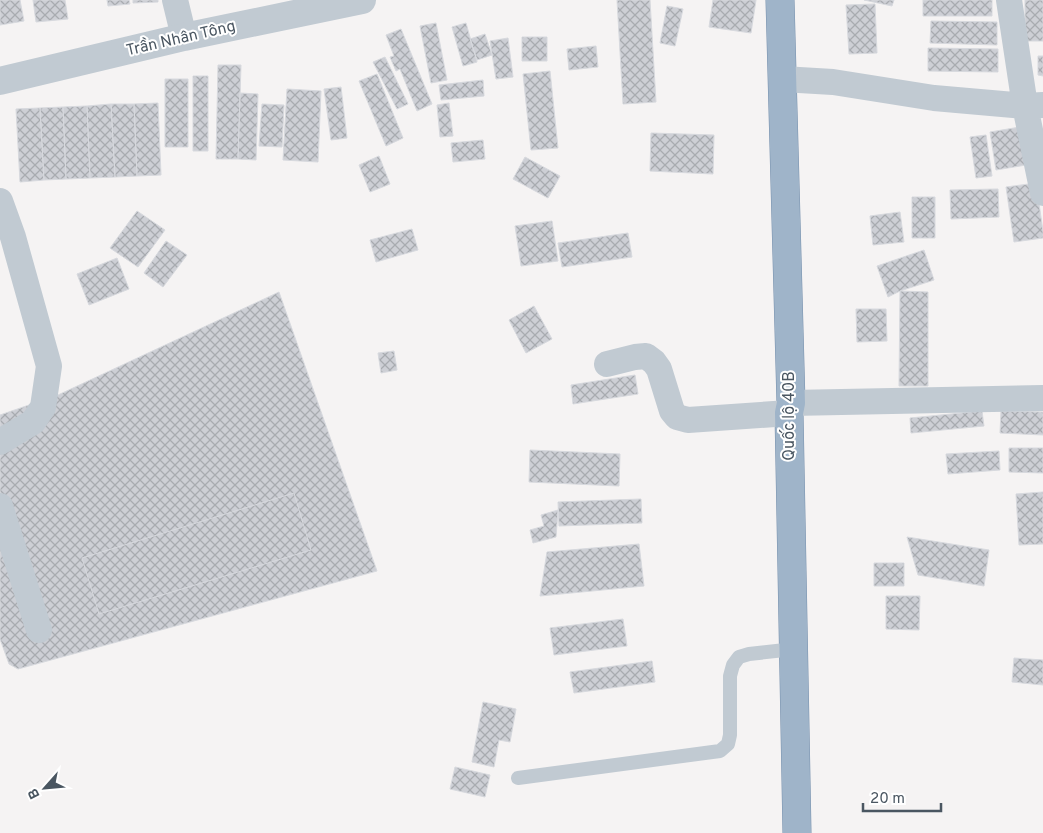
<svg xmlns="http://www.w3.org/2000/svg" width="1043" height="833" font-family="Overpass,sans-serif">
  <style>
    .building { fill: url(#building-cross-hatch); stroke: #d7d9de }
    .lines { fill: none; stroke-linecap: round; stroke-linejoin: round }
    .trunk-casing { stroke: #7690ad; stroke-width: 29 }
    .service { stroke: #c1cad2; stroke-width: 14 }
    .minor { stroke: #c1cad2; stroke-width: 26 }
    .tertiary { stroke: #c1cad2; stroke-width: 28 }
    .trunk { stroke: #9fb4c9; stroke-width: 28 }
    .labels { text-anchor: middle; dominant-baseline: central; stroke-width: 4; stroke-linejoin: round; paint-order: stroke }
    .street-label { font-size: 16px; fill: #4a5661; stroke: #fff }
  </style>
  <defs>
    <pattern id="building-cross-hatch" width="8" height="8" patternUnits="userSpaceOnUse" patternTransform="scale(1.25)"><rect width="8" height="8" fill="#cdcfd5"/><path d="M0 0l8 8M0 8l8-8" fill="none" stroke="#a8abb0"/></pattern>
  </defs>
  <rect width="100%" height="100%" fill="#f5f3f3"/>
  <!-- building -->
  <path class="building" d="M0 0H20L24 21 0 25Z
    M33 0H65L68 19 36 22Z
    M107 0H129L130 4 108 6Z
    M133 0H158V2L133 3Z
    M617 0H650L656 102 623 104Z
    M713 0H756L751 33 709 27Z
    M864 0H894L892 6Z
    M923 0H992V16H923Z
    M1025 0H1043V41H1025Z
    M875 4 877 53 849 54 846 5Z
    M667 6 683 9 675 46 660 43Z
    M931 21 997 22V45L930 43Z
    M436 23 447 80 431 83 420 26Z
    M466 23 477 62 463 66 452 27Z
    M401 29 432 104 417 111 400 69 396 71 390 57 394 56 386 35Z
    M485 34 492 55 477 60 470 39Z
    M522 37H547V61H522Z
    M508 38 513 77 496 79 490 41Z
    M596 46 598 67 569 70 567 49Z
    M928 48 998 49V72L928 71Z
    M1038 56H1043V76L1038 75Z
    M385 57 408 104 397 109 373 62Z
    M218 65H241L238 159H216Z
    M550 71 558 148 531 150 523 74Z
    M377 74 403 138 386 146 359 81Z
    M193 76H208V151H193Z
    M165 79H188V147H165Z
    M483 80 484 96 441 100 439 85Z
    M341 87 347 138 331 140 324 89Z
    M287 89 321 91 318 162 283 160Z
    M240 93 258 94 256 160 238 159Z
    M158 103 161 175 137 176 134 104Z
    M449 103 453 136 440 137 437 105Z
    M111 104H134L137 176 115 177Z
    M111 104 115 177 90 178 87 106Z
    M262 104 284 105 282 147 259 146Z
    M87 106 90 178 66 179 63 107Z
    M63 107 66 179 44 180 40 108Z
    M40 108 44 180 20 182 16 109Z
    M1026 126 1032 164 996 170 990 132Z
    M651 133 714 135 713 174 650 171Z
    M986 135 992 176 976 178 970 137Z
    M483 140 485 159 453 162 451 143Z
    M379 156 390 184 370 192 359 165Z
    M525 157 560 176 548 198 513 179Z
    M1036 183 1043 231V238L1014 242 1006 187Z
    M998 189 999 217 951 219 950 190Z
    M912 197H935V238H912Z
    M137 211 165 230 138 267 110 248Z
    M900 212 904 242 873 245 870 216Z
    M552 221 558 261 521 266 515 226Z
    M412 229 418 250 376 262 370 240Z
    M628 233 632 257 562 267 558 243Z
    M166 241 187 255 163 287 144 273Z
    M924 250 934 280 900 291 888 297 877 266Z
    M117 258 129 289 89 305 77 274Z
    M900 291 928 292V386H899Z
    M279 292 377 571 18 669 9 664 0 639V415L58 395Z
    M534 306 552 339 526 353 509 320Z
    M856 309H886L887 341 857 342Z
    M394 351 397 370 381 373 378 353Z
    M635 375 638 394 573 404 571 385Z
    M982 411 984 426 911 433 910 418Z
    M1001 411 1043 412V435L1000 433Z
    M1009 448H1043V473L1009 472Z
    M530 450 620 454 619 486 529 482Z
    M999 451 1000 470 948 474 946 454Z
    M1043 492V544L1019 545 1016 494Z
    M294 493 311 550 99 614 82 558Z
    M641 499 642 523 559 526 558 502Z
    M558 510 556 537 533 543 530 530 544 526 541 515Z
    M907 537 989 550 984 586 918 575Z
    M639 544 644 586 540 596 547 552Z
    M874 563H904V586H874Z
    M886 596H920L919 630 886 629Z
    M623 619 627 646 554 655 550 628Z
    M1014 658 1043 660V685L1012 682Z
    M652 661 655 682 574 693 570 672Z
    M483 702 516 709 510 742 499 740 494 767 472 762Z
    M455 767 490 775 485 797 450 789Z"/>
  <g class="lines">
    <!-- trunk casing -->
    <g class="trunk-casing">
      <path id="trunk" d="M780 0 791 403 789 413 797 833"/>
    </g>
    <!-- service -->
    <path class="service" d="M518 778 720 751 728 744 730 735V676L733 665 739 657 749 654 794 649"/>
    <!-- minor -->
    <path class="minor" d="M175 0 184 37
      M1009 0 1025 106 1043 193
      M782 79 833 82 934 98 1025 106 1043 105
      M0 201 13 237 49 366 43 407 33 422 0 442
      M607 364 635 357 646 356 654 362 659 369 672 411 677 417 688 420 789 413
      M791 403 1043 398
      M0 506 39 630"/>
    <!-- tertiary -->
    <path class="tertiary" d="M0 81 184 37 362 0"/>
    <!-- trunk -->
    <use href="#trunk" class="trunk"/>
  </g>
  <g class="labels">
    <!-- street labels -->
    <g class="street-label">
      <text transform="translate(181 39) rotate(-13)">Trần Nhân Tông</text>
      <text transform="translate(790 416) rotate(-90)">Quốc lộ 40B</text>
    </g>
  </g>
  <!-- north arrow -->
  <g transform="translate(45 788) rotate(243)" stroke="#ffffff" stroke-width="4" paint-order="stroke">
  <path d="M0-4L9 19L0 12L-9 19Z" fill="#4a5661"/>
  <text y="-8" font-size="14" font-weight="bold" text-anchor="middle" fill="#4a5661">B</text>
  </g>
  <!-- scale -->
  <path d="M863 803v8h78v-8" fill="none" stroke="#4a5661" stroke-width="2.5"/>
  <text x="870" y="803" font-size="15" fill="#4a5661" stroke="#ffffff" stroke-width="4" paint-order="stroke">20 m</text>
</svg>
